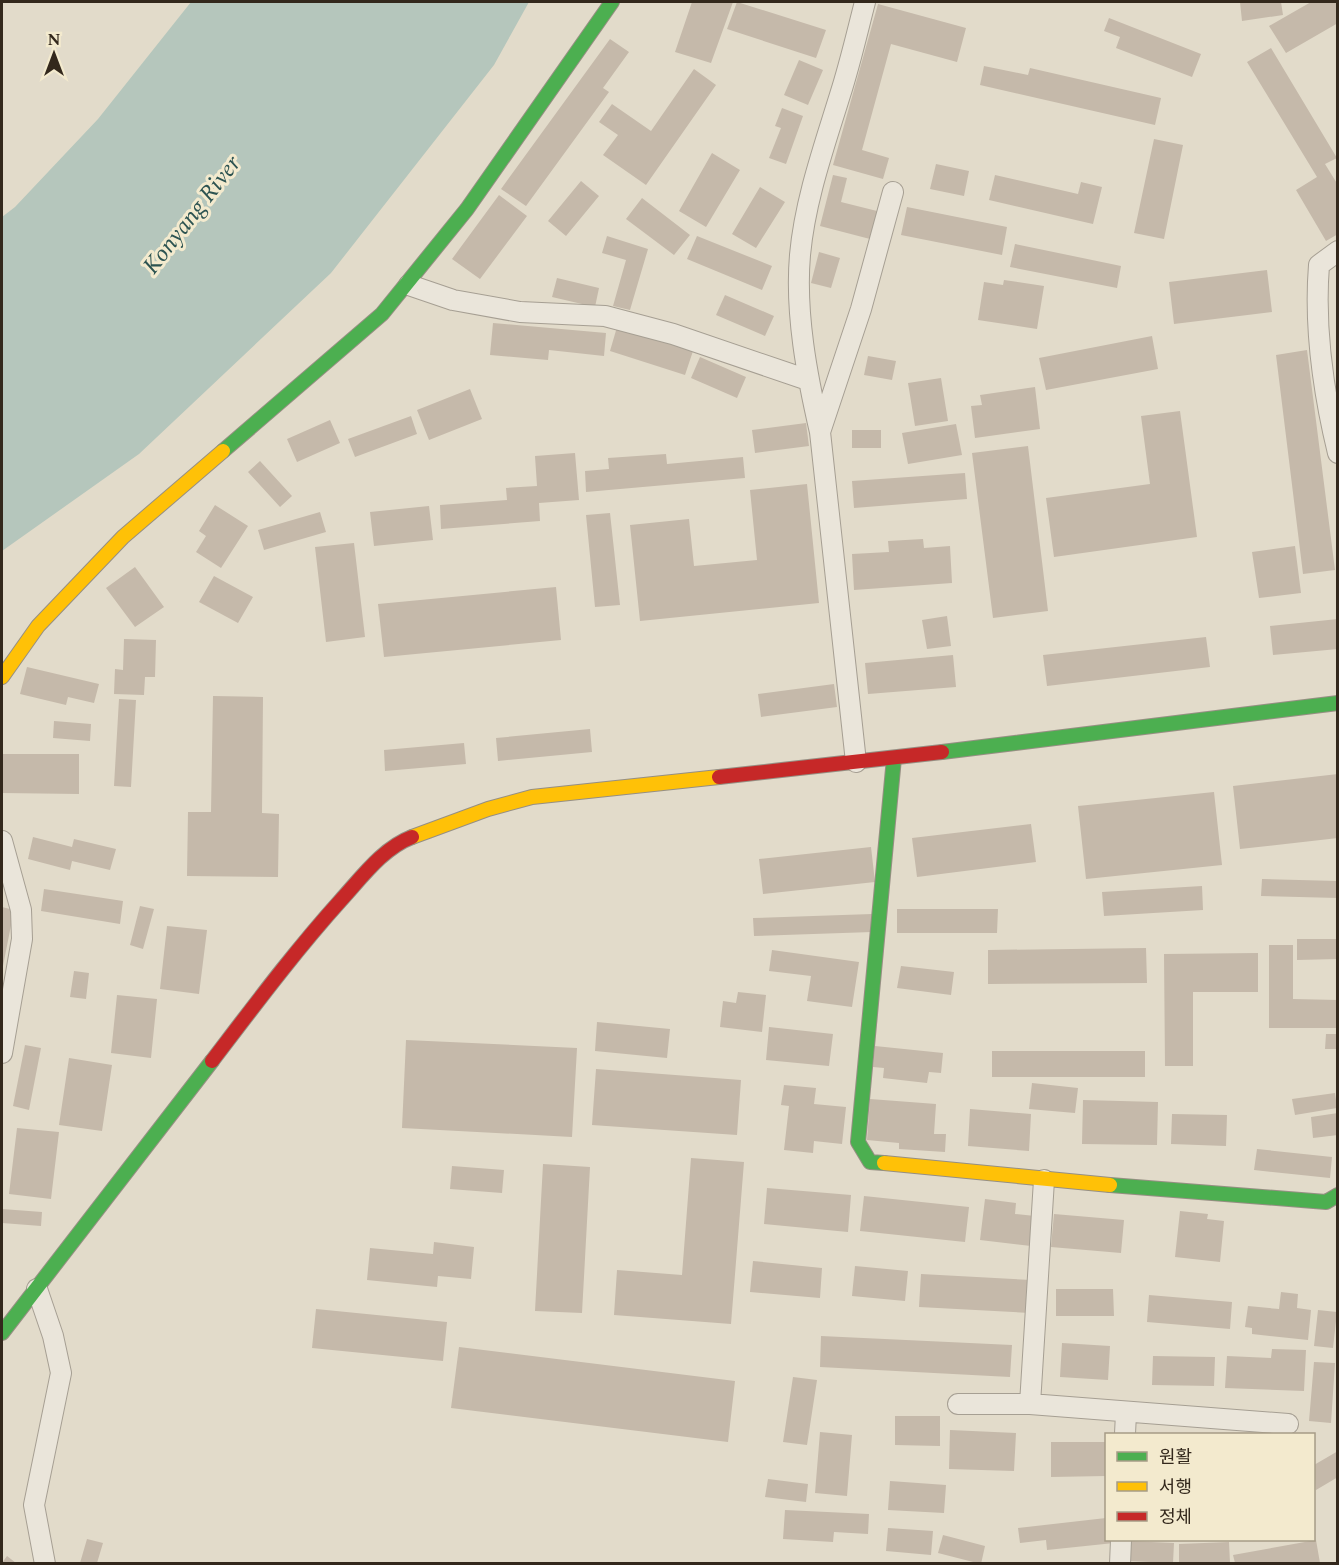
<svg xmlns="http://www.w3.org/2000/svg" width="1339" height="1565" font-family="Spectral,'Noto Sans KR',serif">
  <style>
    .water { fill: #b5c6bc }
    .building { fill: #c5b9aa }
    .lines { fill: none; stroke-linecap: round; stroke-linejoin: round }
    .street-casing { stroke: #a69f93; stroke-width: 22 }
    .fast-casing { stroke: #968f83; stroke-width: 16 }
    .slow-casing { stroke: #968f83; stroke-width: 16 }
    .jam-casing { stroke: #968f83; stroke-width: 16 }
    .street { stroke: #eae5da; stroke-width: 20 }
    .fast { stroke: #4caf50; stroke-width: 14 }
    .slow { stroke: #ffc107; stroke-width: 14 }
    .jam { stroke: #c62828; stroke-width: 14 }
    .labels { text-anchor: middle; dominant-baseline: central; stroke-width: 6; stroke-linejoin: round; paint-order: stroke }
    .water-label { font-size: 24px; font-style: italic; fill: #2c5351; stroke: #f3eace }
  </style>
  <rect width="100%" height="100%" fill="#e2dbca"/>
  <!-- water -->
  <path class="water" d="M191 2H529L494 65 331 273 139 454 2 551V217L15 207 98 119Z"/>
  <!-- building -->
  <path class="building" d="M692 2H733L711 63 675 52Z
    M737 2 826 30 816 58 727 29Z
    M1240 2H1281L1283 15 1242 21Z
    M1311 2H1338V23L1286 53 1269 26Z
    M878 4 966 28 957 62 891 44 862 150 889 158 883 179 833 165Z
    M1109 18 1201 54 1192 77 1116 48 1120 37 1104 31Z
    M610 39 629 52 603 88 609 92 526 206 501 189Z
    M1271 48 1337 158 1325 164 1338 185V234L1326 241 1296 190 1317 177 1247 62Z
    M799 60 823 70 808 105 784 95Z
    M984 66 1028 75 1030 68 1161 98 1155 125 980 85Z
    M694 69 716 85 646 185 603 155 618 135 599 122 612 104 651 131Z
    M782 108 803 116 786 164 769 158 781 128 775 126Z
    M1154 139 1183 145 1164 239 1134 233Z
    M712 153 740 170 706 227 679 211Z
    M936 164 969 171 964 196 930 189Z
    M833 175 847 178 841 202 877 211 870 239 820 226Z
    M995 175 1078 194 1081 182 1102 187 1093 224 989 200Z
    M581 181 599 196 566 236 548 221Z
    M760 187 785 202 756 248 732 234Z
    M499 195 527 216 480 279 452 259Z
    M642 198 690 235 674 255 626 219Z
    M907 207 1007 227 1002 255 901 235Z
    M607 236 648 249 630 310 613 306 626 260 602 253Z
    M697 236 772 266 762 290 687 259Z
    M1015 244 1121 266 1117 288 1010 267Z
    M819 252 840 258 831 288 811 283Z
    M1267 270 1272 312 1174 324 1169 282Z
    M557 278 599 288 595 307 552 297Z
    M1004 280 1044 286 1037 329 978 320 984 282 1003 285Z
    M725 295 774 316 765 336 716 315Z
    M493 323 606 333 604 356 549 350 548 360 490 355Z
    M617 327 693 351 685 375 610 351Z
    M1152 336 1158 369 1046 390 1039 358Z
    M1307 350 1335 570 1303 574 1276 355Z
    M868 356 896 361 892 380 864 375Z
    M700 357 746 377 737 398 691 378Z
    M941 378 948 421 915 426 908 383Z
    M1035 387 1040 429 975 438 971 406 982 405 980 395Z
    M470 389 482 419 429 440 417 410Z
    M1180 411 1197 537 1054 557 1046 498 1150 484 1141 416Z
    M411 416 417 434 355 457 348 439Z
    M330 420 340 443 297 462 287 439Z
    M806 423 809 446 755 453 752 430Z
    M956 424 962 455 908 464 902 433Z
    M852 430H881V448H852Z
    M1028 446 1048 611 993 618 972 453Z
    M575 453 579 500 539 503 540 521 441 529 440 505 507 500 506 488 537 486 535 456Z
    M666 454 667 464 743 457 745 478 586 492 585 471 609 469 608 458Z
    M260 461 292 496 280 507 248 472Z
    M965 473 967 499 854 508 852 481Z
    M807 484 819 603 640 621 630 525 689 519 694 566 757 560 750 490Z
    M215 505 248 526 221 568 196 552 206 536 199 531Z
    M429 506 433 540 374 546 370 512Z
    M320 512 326 532 264 550 258 530Z
    M610 513 620 605 595 607 586 515Z
    M923 539 924 548 950 546 952 583 854 590 852 554 889 552 888 541Z
    M354 543 365 637 326 642 315 547Z
    M1295 546 1301 593 1259 598 1252 552Z
    M135 567 164 607 135 627 106 588Z
    M214 576 253 597 238 623 199 602Z
    M556 587 561 640 384 657 378 604Z
    M947 616 951 646 927 649 922 620Z
    M1338 619V649L1273 655 1270 626Z
    M1206 637 1210 667 1047 686 1043 655Z
    M124 639 156 640 155 677H145L144 695 114 694 115 669 123 670Z
    M953 655 956 687 868 694 865 663Z
    M27 667 99 684 94 703 68 697 66 705 20 694Z
    M834 684 837 707 761 717 758 694Z
    M213 696 263 697 262 813 279 814 278 877 187 876 188 812H211Z
    M119 699 136 700 131 787 114 786Z
    M54 721 91 724 90 741 53 738Z
    M590 729 592 752 498 761 496 738Z
    M464 743 466 764 385 771 384 750Z
    M2 754H79V794L2 793Z
    M1338 774V838L1240 849 1233 786Z
    M1214 792 1222 865 1086 879 1078 806Z
    M1031 824 1036 862 917 877 912 838Z
    M33 837 72 847 74 839 116 849 110 870 72 861 70 870 28 859Z
    M871 847 875 882 763 894 759 859Z
    M1262 879 1338 881V898L1261 896Z
    M1202 886 1203 910 1104 916 1102 892Z
    M44 889 123 901 120 924 41 911Z
    M140 906 154 909 143 949 130 945Z
    M2 907 14 910 3 966H2Z
    M897 909H998L997 933H897Z
    M872 914V932L754 936 753 918Z
    M167 926 207 930 199 994 160 989Z
    M1297 939H1338V959L1297 960Z
    M1269 945H1293V999L1338 1000V1028H1269Z
    M1146 948 1147 983 988 984V950Z
    M772 950 859 962 852 1007 807 1001 811 976 769 971Z
    M1258 953V992H1193V1066H1165L1164 954Z
    M901 966 954 972 951 995 897 988Z
    M74 971 89 973 86 999 70 997Z
    M738 992 766 995 762 1032 720 1027 723 1001 736 1003Z
    M117 995 157 999 151 1058 111 1053Z
    M597 1022 670 1029 667 1058 595 1051Z
    M769 1027 833 1034 829 1066 766 1060Z
    M1326 1034H1338V1049H1325Z
    M406 1040 577 1048 572 1137 402 1128Z
    M25 1045 41 1048 29 1110 13 1106Z
    M875 1046 943 1053 941 1073 929 1072 927 1083 883 1078 884 1068 873 1067Z
    M992 1051H1145V1077H992Z
    M69 1058 112 1065 102 1131 59 1125Z
    M596 1069 741 1080 737 1135 592 1125Z
    M1032 1083 1078 1088 1075 1113 1029 1109Z
    M784 1085 816 1088 814 1104 846 1107 842 1144 814 1141 813 1153 784 1150 789 1106 781 1105Z
    M1335 1093 1337 1108 1295 1115 1292 1099Z
    M870 1099 936 1104 934 1134H946L945 1152 899 1149V1143L867 1140Z
    M1083 1100 1158 1102 1157 1145 1082 1144Z
    M970 1109 1031 1114 1029 1151 968 1146Z
    M1338 1113V1135L1313 1138 1311 1117Z
    M1172 1114 1227 1115 1226 1146 1171 1144Z
    M17 1128 59 1132 51 1199 9 1194Z
    M1257 1149 1332 1157 1330 1178 1254 1170Z
    M691 1158 744 1162 731 1324 614 1315 617 1270 682 1275Z
    M543 1164 590 1167 582 1313 535 1311Z
    M452 1166 504 1170 502 1193 450 1189Z
    M767 1188 851 1195 848 1232 764 1224Z
    M864 1196 969 1207 965 1242 860 1231Z
    M985 1199 1016 1203 1015 1214 1035 1216 1031 1246 980 1240Z
    M2 1209 42 1212 41 1226 2 1223Z
    M1180 1211 1208 1214 1207 1219 1224 1221 1220 1262 1175 1257Z
    M1054 1214 1124 1220 1121 1253 1051 1247Z
    M434 1242 474 1247 471 1279 438 1276 437 1287 367 1280 370 1248 433 1254Z
    M753 1261 822 1268 820 1298 750 1292Z
    M855 1266 908 1271 905 1301 852 1296Z
    M921 1274 1032 1280 1030 1313 919 1307Z
    M1056 1289H1113L1114 1316H1056Z
    M1281 1292 1298 1294 1297 1308 1311 1310 1308 1340 1252 1334V1328L1245 1327 1248 1306 1279 1309Z
    M1149 1295 1232 1302 1230 1329 1147 1322Z
    M316 1309 447 1322 443 1361 312 1348Z
    M1318 1310 1337 1312 1333 1348 1314 1346Z
    M821 1336 1012 1345 1010 1377 820 1367Z
    M1062 1343 1110 1346 1108 1380 1060 1377Z
    M459 1347 735 1381 728 1442 451 1408Z
    M1272 1349 1306 1350 1304 1391 1225 1388 1227 1356 1271 1358Z
    M1153 1356 1215 1357 1214 1386 1152 1385Z
    M1314 1362 1335 1363 1331 1423 1309 1421Z
    M793 1377 817 1380 807 1445 783 1442Z
    M895 1416H940V1446L895 1445Z
    M950 1430 1016 1433 1014 1471 949 1469Z
    M820 1432 852 1435 847 1496 815 1493Z
    M1051 1442H1106V1476L1051 1477Z
    M1338 1451V1477L1316 1490 1314 1465Z
    M768 1479 808 1484 806 1502 765 1497Z
    M890 1481 946 1485 944 1513 888 1510Z
    M785 1510 869 1514 868 1534 834 1532 833 1542 783 1539Z
    M1106 1518V1540H1114V1543L1047 1550 1046 1540 1020 1543 1018 1528Z
    M888 1528 933 1531 931 1555 886 1551Z
    M943 1535 985 1546 981 1564 938 1553Z
    M87 1539 103 1543 97 1563H80Z
    M1316 1540 1320 1563H1235L1233 1555Z
    M1128 1541 1174 1543 1173 1563 1128 1561Z
    M1229 1542 1230 1563H1179V1544Z
    M7 1556 16 1563H2Z"/>
  <g class="lines">
    <!-- street casing -->
    <g class="street-casing">
      <path id="street" d="M1338 251 1319 265C1314 327 1323 391 1338 453
        M409 285 453 300 520 312 605 316 673 334 808 380
        M820 432 861 309 893 192
        M856 762 820 432C807 376 795 313 800 255 805 200 824 147 840 95 850 64 857 33 865 2
        M2 841 21 910 22 939 2 1053
        M37 1289 53 1336 61 1373 34 1505 45 1564
        M958 1404H1030L1288 1424
        M1030 1404 1044 1180
        M1125 1434 1126 1413
        M1120 1564 1121 1540"/>
    </g>
    <!-- fast casing -->
    <g class="fast-casing">
      <path id="fast" d="M223 451 382 314 467 209 612 2
        M942 752 1338 703
        M884 1163 870 1162 858 1142 894 758
        M1110 1185 1326 1202 1338 1195
        M2 1333 212 1061"/>
    </g>
    <!-- slow casing -->
    <g class="slow-casing">
      <path id="slow" d="M2 677 38 626 123 537 223 451
        M412 837 488 809 532 797 719 777
        M884 1163 1110 1185"/>
    </g>
    <!-- jam casing -->
    <g class="jam-casing">
      <path id="jam" d="M719 777 942 752
        M212 1061C254 1006 295 951 341 900 362 877 383 848 412 837"/>
    </g>
    <!-- street -->
    <use href="#street" class="street"/>
    <!-- fast -->
    <use href="#fast" class="fast"/>
    <!-- slow -->
    <use href="#slow" class="slow"/>
    <!-- jam -->
    <use href="#jam" class="jam"/>
  </g>
  <g class="labels">
    <!-- water labels -->
    <g class="water-label">
      <text transform="translate(192 215) rotate(-52)">Konyang River</text>
    </g>
  </g>
  <!-- border -->
  <rect width="1339" height="1565" fill="none" stroke="#33281c" stroke-width="6"/>
  <!-- legend -->
  <rect x="1105" y="1433" width="210" height="108" fill="#f3eace" stroke="#a69c87" stroke-width="1.5"/>
  <rect x="1117" y="1452" width="30" height="9" fill="#4caf50" stroke="#a69c87" stroke-width="1.5"/>
  <text x="1159" y="1463" font-size="18" fill="#33281c">원활</text>
  <rect x="1117" y="1482" width="30" height="9" fill="#ffc107" stroke="#a69c87" stroke-width="1.5"/>
  <text x="1159" y="1493" font-size="18" fill="#33281c">서행</text>
  <rect x="1117" y="1512" width="30" height="9" fill="#c62828" stroke="#a69c87" stroke-width="1.5"/>
  <text x="1159" y="1523" font-size="18" fill="#33281c">정체</text>
  <!-- north arrow -->
  <g transform="translate(54 54)" stroke="#f3eace" stroke-width="4.5" paint-order="stroke">
  <path d="M0-4.5L10 22L0 15L-10 22Z" fill="#33281c"/>
  <text y="-9" font-size="16" font-weight="bold" text-anchor="middle" fill="#33281c">N</text>
  </g>
</svg>
